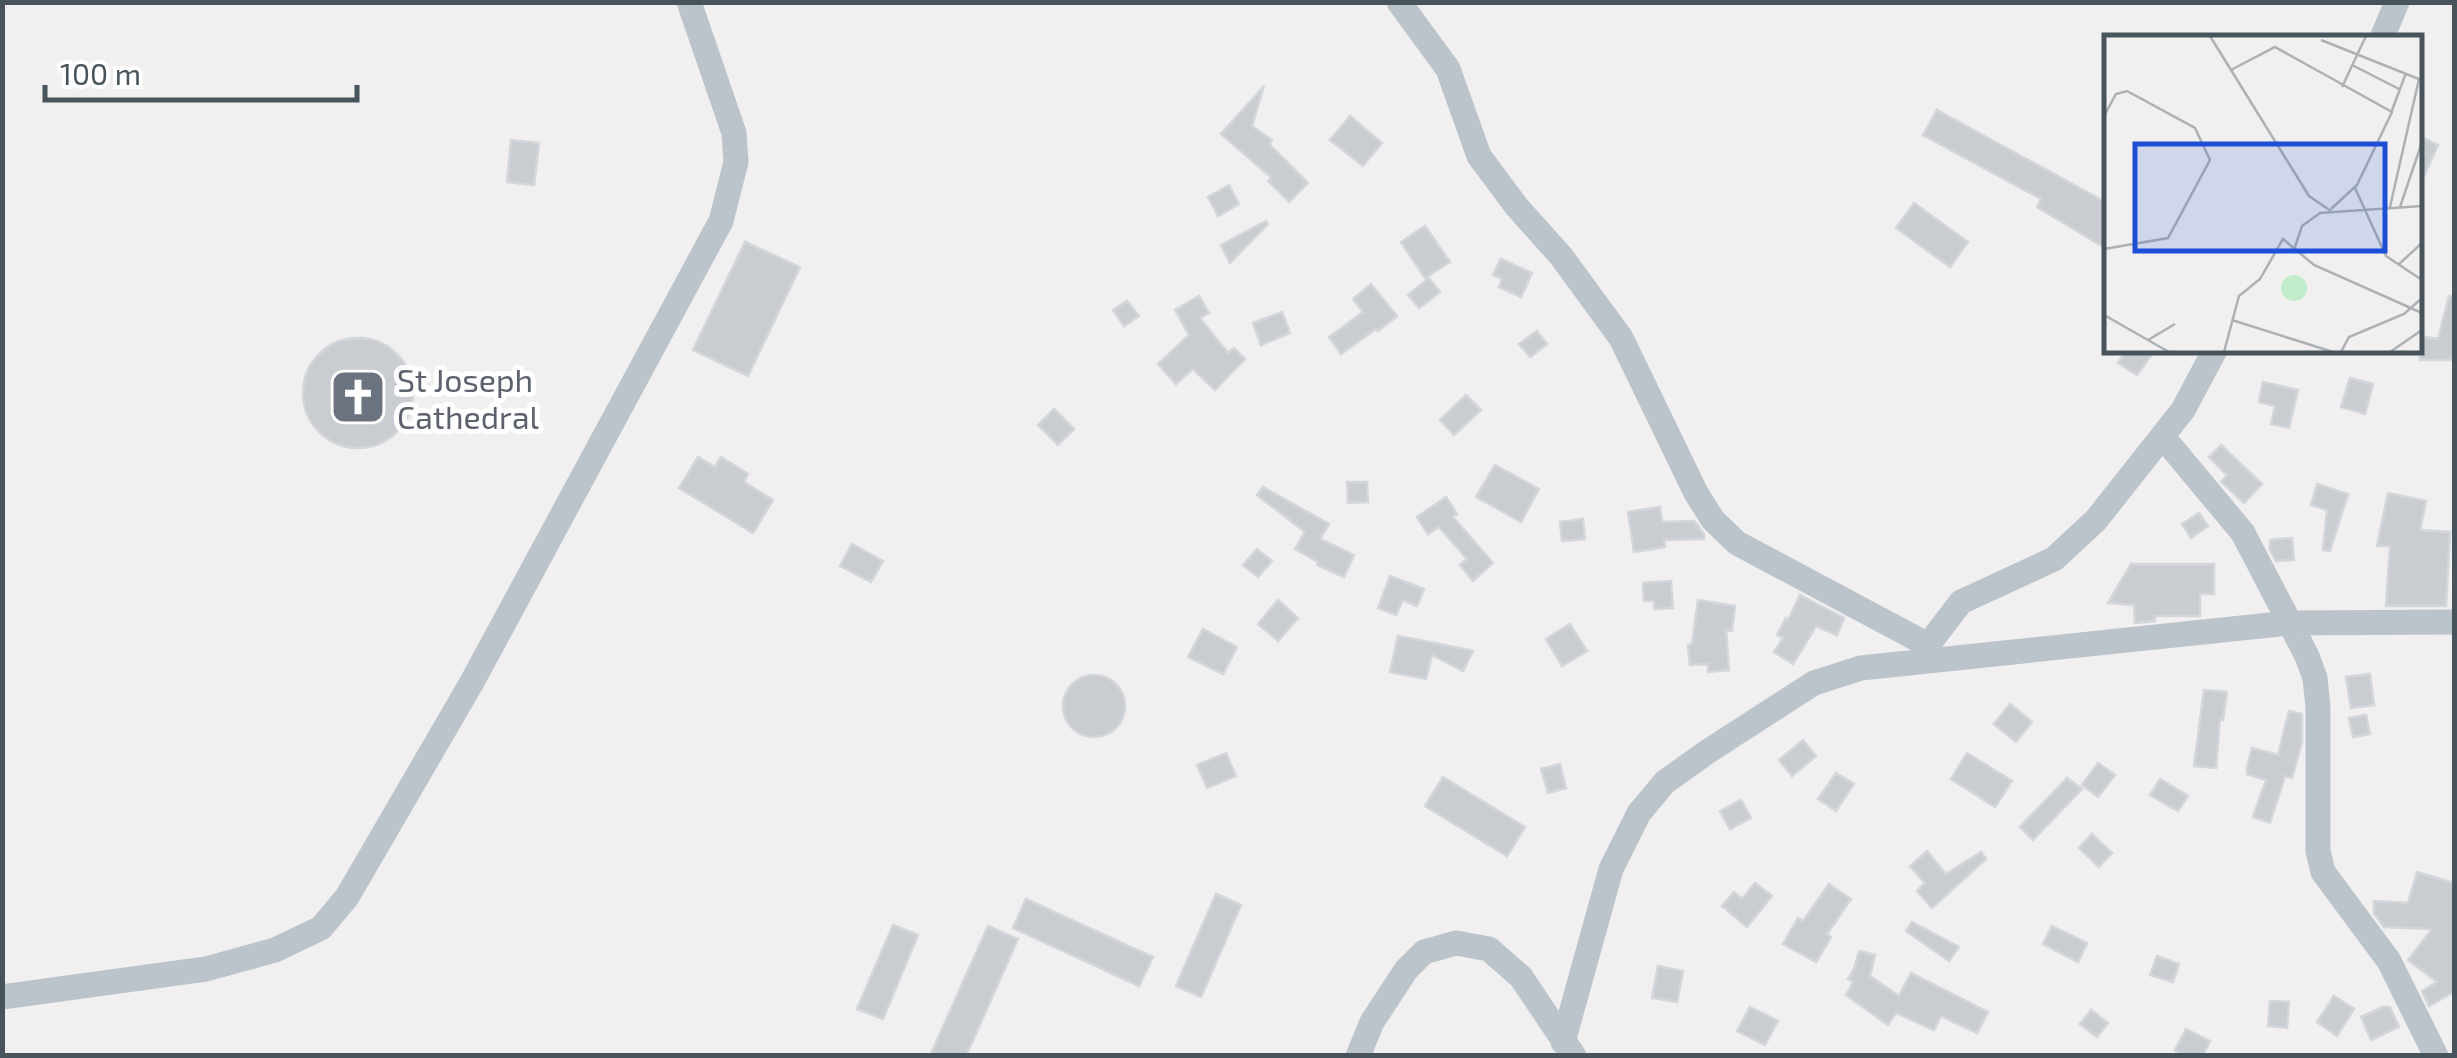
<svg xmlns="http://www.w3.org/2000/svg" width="2457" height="1058" font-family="'Exo 2',sans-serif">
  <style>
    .building { fill: #c9ccd1; stroke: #d3d6da; stroke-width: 2.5 }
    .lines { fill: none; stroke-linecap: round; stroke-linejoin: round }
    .minor { stroke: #bbc4cb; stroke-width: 25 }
    .labels { text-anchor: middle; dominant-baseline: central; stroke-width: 10; stroke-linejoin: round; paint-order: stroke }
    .worship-label { font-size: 32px; fill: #5b616d; stroke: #fff; text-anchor: start }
    .inset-road { fill: none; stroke: #adb1b4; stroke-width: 2.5 }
    .view { fill: #1d4ed8; fill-opacity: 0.15; stroke: #1d4ed8; stroke-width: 5 }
    .inset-edge { fill: none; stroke: #48545b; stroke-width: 5 }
  </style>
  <rect width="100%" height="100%" fill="#f1efef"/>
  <!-- building -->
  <path class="building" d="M1264 86 1252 126 1272 140 1269 144 1308 183 1289 202 1268 181 1272 178 1221 134Z
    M1937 110 2107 203V249L2037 207 2041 199 1923 135Z
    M1350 116 1382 143 1363 166 1330 140Z
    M2420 136 2438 145 2420 185Z
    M511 140 539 143 534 185 507 182Z
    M1229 185 1239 204 1218 216 1208 197Z
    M1914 203 1968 242 1950 267 1896 228Z
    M1266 221 1268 224 1230 263 1221 245Z
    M1425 226 1450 262 1425 278 1401 242Z
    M745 242 800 267 748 376 693 350Z
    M1501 259 1532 273 1521 297 1499 287 1502 279 1493 275Z
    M1429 278 1440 292 1419 308 1408 295Z
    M1371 284 1397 316 1378 331 1376 329 1341 354 1329 337 1363 312 1353 299Z
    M1199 296 1209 313 1200 318 1228 353 1234 348 1245 359 1215 390 1193 369 1176 384 1158 364 1189 335 1175 310Z
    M2449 296H2454V360H2420V336L2438 339Z
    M1127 301 1139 316 1124 326 1113 310Z
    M1282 312 1290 333 1261 345 1253 323Z
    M1537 331 1547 344 1530 357 1519 344Z
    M303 393a55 55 0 1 1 110 0a55 55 0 1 1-110 0Z
    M2127 350H2155L2137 375 2118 363Z
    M2350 378 2373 384 2365 414 2341 407Z
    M2263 382 2298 390 2289 428 2271 424 2275 406 2259 402Z
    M1466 395 1481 410 1454 435 1440 420Z
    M1054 409 1074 429 1058 445 1038 425Z
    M2221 445 2262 484 2244 503 2221 482 2227 475 2209 457Z
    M698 457 715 467 721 457 748 474 744 482 773 500 753 533 679 488Z
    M1495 465 1539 489 1521 522 1476 497Z
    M1347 482H1367L1368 502 1348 503Z
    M2317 484 2348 494 2330 551 2323 550 2327 510 2311 505Z
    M1263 487 1329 524 1320 539 1354 555 1344 577 1317 565 1318 562 1295 549 1305 532 1257 495Z
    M2388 493 2426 501 2420 530 2450 532 2446 606H2386L2390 546H2377Z
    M1446 497 1457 514 1453 517 1493 563 1473 581 1460 565 1467 559 1439 527 1428 534 1417 517Z
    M1660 507 1662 522 1694 521 1704 534V539L1664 540 1665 547 1634 552 1628 512Z
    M2199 513 2208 526 2191 538 2182 524Z
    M1583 519 1585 539 1562 541 1560 522Z
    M2292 538 2294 560 2276 561 2270 550V540Z
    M852 544 883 561 871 582 840 566Z
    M1257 549 1272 561 1258 577 1243 565Z
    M2131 564H2214V594H2200V616H2155V621L2135 623 2134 605 2108 603Z
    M1390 576 1424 589 1417 606 1403 600 1396 615 1378 608Z
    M1671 581 1673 608 1654 609V601H1644L1643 583Z
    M1800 595 1844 618 1837 635 1816 626 1793 664 1774 652 1783 638 1777 635 1786 618 1788 620Z
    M1278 600 1298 618 1278 641 1258 624Z
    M1698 600 1735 606 1732 631 1726 630 1729 670 1708 672V664L1690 665 1688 645 1692 644Z
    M1570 624 1587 651 1562 666 1546 639Z
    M1203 629 1237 647 1223 674 1188 657Z
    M1398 636 1434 643 1473 651 1463 671 1432 655 1426 679 1390 672Z
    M2370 674 2374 705 2351 708 2346 677Z
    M1063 706a31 31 0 1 1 62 0a31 31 0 1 1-62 0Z
    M2204 690 2227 692 2223 720 2220 719 2216 768 2194 766Z
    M2010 704 2032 722 2016 742 1994 724Z
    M2289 711 2302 714V742L2292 778 2285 776 2270 823 2253 817 2266 780 2247 774V767L2252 748 2278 755Z
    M2366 715 2370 734 2353 737 2349 718Z
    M1803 740 1816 756 1792 776 1779 760Z
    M1226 753 1236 776 1207 788 1197 765Z
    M1967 753 2012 781 1995 807 1951 779Z
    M2098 763 2115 775 2098 797 2082 785Z
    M1560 764 1566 788 1548 793 1541 769Z
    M1836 773 1854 784 1836 811 1818 799Z
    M1443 777 1525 827 1507 856 1425 806Z
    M2067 778 2082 789 2033 840 2020 827Z
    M2160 779 2188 796 2178 811 2150 795Z
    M1741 800 1751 818 1730 829 1720 811Z
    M2092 834 2112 853 2099 867 2079 848Z
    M1927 851 1946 874 1981 852 1986 859 1932 908 1917 891 1925 883 1910 866Z
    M2417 872 2454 883V995L2452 993 2429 1006 2422 991 2437 982 2408 960 2432 929 2384 927 2374 913V901L2408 903Z
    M1755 883 1772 896 1747 927 1722 906 1734 892 1742 899Z
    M1829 884 1851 899 1827 934 1831 937 1816 962 1783 944 1798 918 1803 921Z
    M1216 894 1241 905 1201 997 1176 986Z
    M1026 899 1153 957 1139 986 1013 928Z
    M1912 922 1959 947 1949 961 1906 931Z
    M893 925 918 935 883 1019 857 1009Z
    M988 926 1018 939 966 1056H930Z
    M2052 926 2087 943 2078 962 2043 944Z
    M1859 951 1875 955 1870 976 1899 996 1911 973 1988 1012 1977 1033 1941 1016 1934 1030 1896 1013 1888 1025 1846 995 1853 982 1848 979 1854 969Z
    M2157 956 2179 964 2173 982 2150 975Z
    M1658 966 1683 971 1677 1002 1652 998Z
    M2334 996 2354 1009 2337 1036 2317 1022Z
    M2270 1001 2289 1002 2287 1028 2268 1026Z
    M1750 1007 1778 1021 1765 1045 1737 1031Z
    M2383 1007H2390L2399 1027 2371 1040 2361 1017Z
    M2091 1010 2108 1023 2097 1037 2080 1024Z
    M2186 1029 2210 1041 2203 1056H2184L2175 1050Z"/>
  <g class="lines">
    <!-- minor -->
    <path class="minor" d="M1399 2 1448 69 1479 156 1517 207 1561 256 1621 338 1696 493 1713 520 1737 543 1928 645 1927 660
      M2382 38 2397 2
      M2163 437 2243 533 2307 656 2315 678 2318 707V851L2323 872 2389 961 2436 1056
      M1928 645 1961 602 2054 559 2096 520 2183 410 2215 350
      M2 997 206 969 275 950 321 928 347 897 472 682 721 221 736 162 734 133 689 2
      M1563 1042 1611 869 1639 813 1665 782 1707 752 1814 683 1861 668 2289 623 2454 622
      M1358 1056 1372 1022 1406 970 1424 952 1456 943 1489 949 1521 977 1574 1056"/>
  </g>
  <!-- icons -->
  <defs>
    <g id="church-square" transform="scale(2.875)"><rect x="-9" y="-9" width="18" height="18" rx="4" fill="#6b7280" stroke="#fff"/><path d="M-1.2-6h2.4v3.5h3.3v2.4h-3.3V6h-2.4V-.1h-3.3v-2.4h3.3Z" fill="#fff"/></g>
  </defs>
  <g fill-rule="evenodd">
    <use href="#church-square" x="358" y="397"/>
  </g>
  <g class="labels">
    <!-- worship labels -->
    <g class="worship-label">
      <text x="397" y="379">St Joseph<tspan x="397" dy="37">Cathedral</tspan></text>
    </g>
  </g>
  <!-- overview -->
  <g transform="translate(2104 35)">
    <rect width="318" height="318" fill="#f1efef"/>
    <path d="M177 253a13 13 0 1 1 26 0a13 13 0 1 1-26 0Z" fill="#c0eccc"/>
    <path class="inset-road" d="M106 1 205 161 227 176M217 5 315 44 286 172M248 30 297 55M127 35 171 12 288 77 253 150 227 174M238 52 262 1M287 78 302 38M0 81 12 59 23 56 91 93 106 125 64 203 0 214M251 153 282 221 318 245M296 172 318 107M190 215 198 191 216 178 318 171M294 230 318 208M0 280 65 317M128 285 229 317M44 305 71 289M120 317 135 261 156 244 179 204 210 230 318 278M237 317 245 302 300 279 318 263M286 317 318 295"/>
    <path class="view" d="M31 109H281V216H31Z"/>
    <rect width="318" height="318" class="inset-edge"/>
  </g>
  <!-- border -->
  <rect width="2457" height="1058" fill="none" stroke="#48545b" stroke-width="10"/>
  <!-- scale -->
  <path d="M45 85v15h312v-15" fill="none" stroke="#48545b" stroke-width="5"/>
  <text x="60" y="85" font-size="30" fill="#48545b" stroke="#ffffff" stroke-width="8" paint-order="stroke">100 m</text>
</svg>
